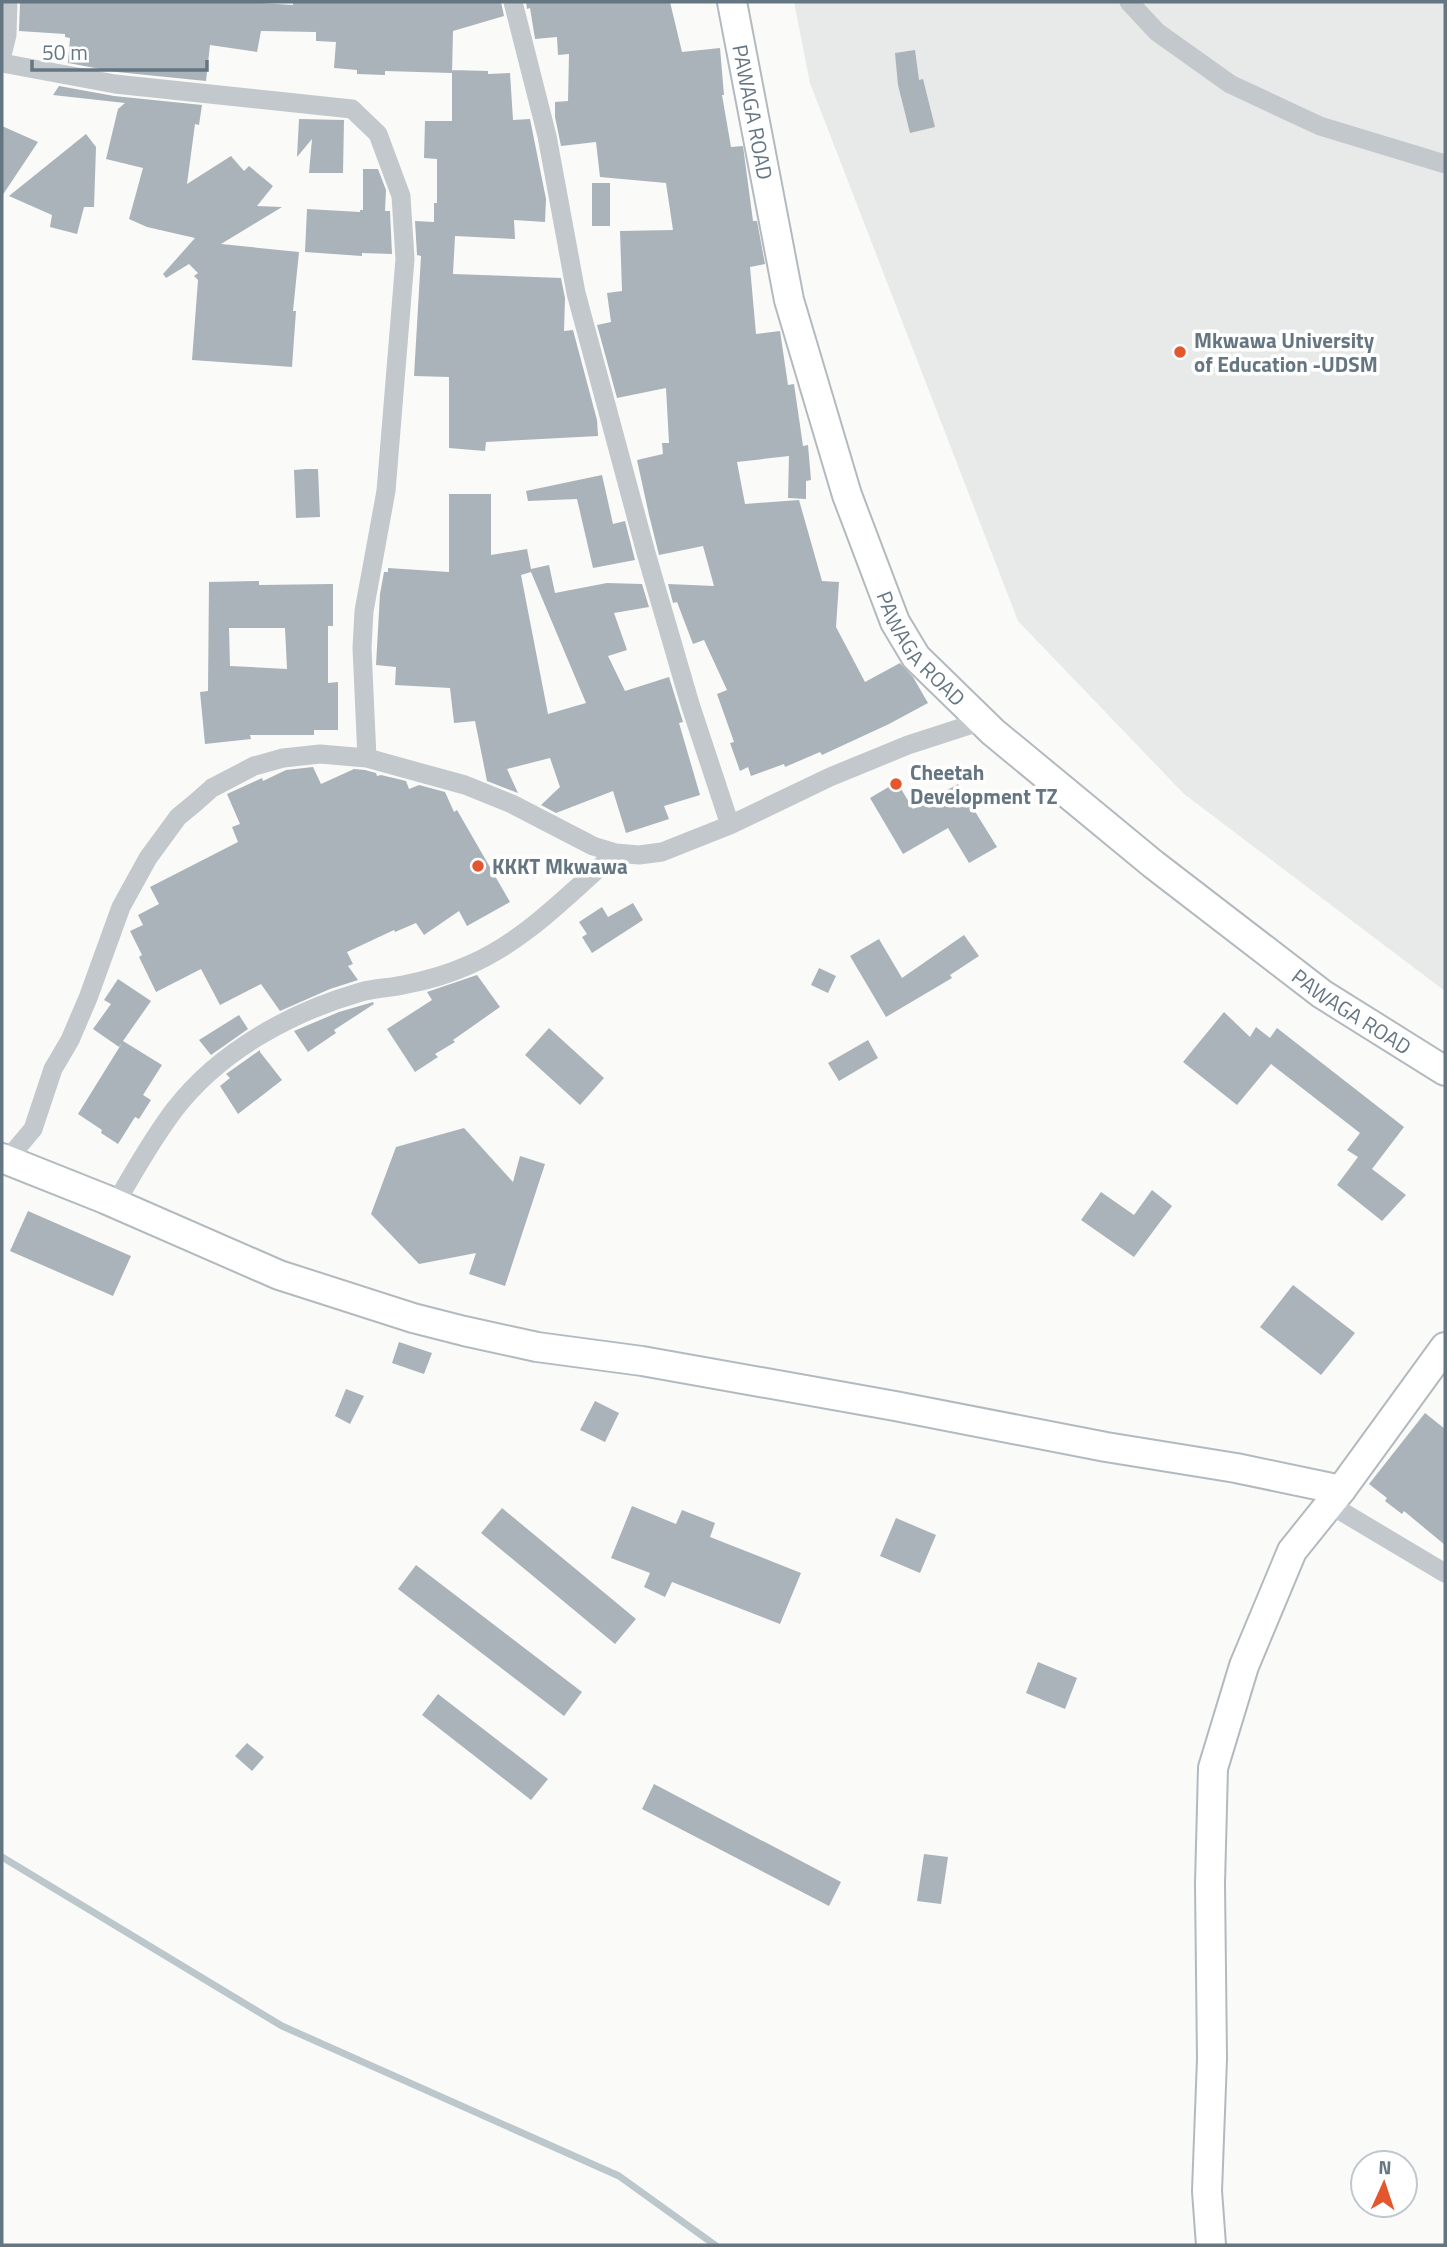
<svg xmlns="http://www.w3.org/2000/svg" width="1447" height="2247" font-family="'Titillium Web',sans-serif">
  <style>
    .built { fill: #e8e9e9 }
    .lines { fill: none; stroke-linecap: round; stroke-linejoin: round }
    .stream { stroke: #bbc7cb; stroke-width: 7 }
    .building { fill: #aab3b9; fill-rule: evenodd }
    .secondary-casing { stroke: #b3babf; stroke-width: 32 }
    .street { stroke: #c3c8cc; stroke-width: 19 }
    .secondary { stroke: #fff; stroke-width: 28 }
    .poi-dot { fill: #e4572e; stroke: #fff; stroke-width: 2.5 }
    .labels { text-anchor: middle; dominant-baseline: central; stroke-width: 7; stroke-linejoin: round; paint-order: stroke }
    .street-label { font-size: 21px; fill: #657683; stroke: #fff }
    .poi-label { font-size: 21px; font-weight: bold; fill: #657683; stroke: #fff; text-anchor: start }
  </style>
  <rect width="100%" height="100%" fill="#fafaf8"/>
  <!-- built -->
  <path class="built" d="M794 2H1445V991L1184 794 1018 621 810 83Z"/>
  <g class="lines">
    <!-- stream -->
    <path class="stream" d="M2 1857 282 2026 619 2176 715 2245"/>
  </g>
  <!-- building -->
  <path class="building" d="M20 2H246L293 5V2H501L504 16 453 31 452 73 385 71V75L357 74V70L334 68 336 42 316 41V32L261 31 257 52 210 45 206 81 117 72 68 63 70 38 65 37V34L19 31Z
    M526 2H670L682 52 720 48 724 95H722L731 147 743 146 753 221H757L765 264 750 267 756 334 780 331 788 385 794 384 803 446 808 445 811 480 806 481V499L788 498 789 456 737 462 745 504 799 500 822 581 839 582 836 627 865 682 900 663 913 677 928 703 889 724 822 755 820 752 785 767 784 764 751 776 748 767 740 771 730 743 734 742 717 694 727 690 704 640 693 644 677 602 673 603 668 584 714 586 703 546 659 555 649 515 637 460 663 454 662 443H669L666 388 617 398 597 325 611 322 607 293 622 291 620 231 673 230 666 183 600 177 596 142 561 146 555 117V102L568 101 569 54 558 55 557 37 535 39 530 8 527 9Z
    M915 50 919 80 923 79 935 127 910 133 898 85 895 53Z
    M452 70 488 71V74L510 73 513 120 530 119 546 199 545 222 514 220 515 239 455 236 453 274 561 278 565 298 564 331 573 330 597 420 598 436 486 442 485 451 449 448V377L414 376 421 256 417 255 415 221 434 222V203H437V159L424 158 425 121H452Z
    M59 86 114 96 202 105 199 125 195 124 187 184 231 156 244 171 249 166 273 186 257 206 282 207 221 244 299 252 293 311H296L292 367 192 360 198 280 194 276 198 273 189 264 166 278 163 274 195 238 147 227 129 219 143 168 106 159 118 109 125 103 53 95Z
    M299 119 344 120 343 173H309L312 139 297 157Z
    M2 126 38 142 2 196Z
    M86 134 96 147 94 207H84L77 234 50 227 52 215 9 196Z
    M363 169H378L386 190 385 211H390L392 254 362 253V256L305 252 307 209 360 212V210H363Z
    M592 183H610V226H592Z
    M306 469H318L320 517 296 518 294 470Z
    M602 475 613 524 625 521 635 560 593 568 577 499 528 501 526 491Z
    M449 494H491V555L527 549 531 569 549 565 555 593 607 583 642 584 649 607 614 613 627 650 608 656 625 691 669 677 683 722 679 723 700 795 664 806 669 819 626 833 613 791 556 813 541 805 560 787 550 758 507 769 518 793 487 781 475 721 454 723 450 688 395 685 396 667 376 665 380 594 384 572H388V568L449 572ZM531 572 586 703 548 714 521 575Z
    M259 581V585L333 584V626H328V683L338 682V730H314V735H250L251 739 205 744 200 692 208 691 209 582ZM229 628H285L287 669 230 666Z
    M313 767 321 784 354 769 365 770 376 773 377 776 381 775 406 781 409 789 419 785 445 792 454 812 457 810 510 902 467 926 459 911 424 935 416 923 395 932 394 930 347 952 353 964 348 966 358 980 330 989 280 1011 261 984 220 1005 201 969 156 992 139 957 142 955 130 931 143 925 138 915 159 904 150 887 238 842 232 827 240 824 227 794 262 778 263 781 286 770Z
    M897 782 913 809 958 784 997 847 969 863 948 828 903 854 870 798Z
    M633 903 643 920 592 953 582 937 587 934 579 922 602 907 608 917Z
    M964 935 979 956 950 975 952 978 886 1017 850 956 879 939 902 978Z
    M819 968 836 976 828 993 811 985Z
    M477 975 500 1007 453 1040 455 1042 435 1054 438 1057 415 1072 387 1029 432 1000 427 992Z
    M118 979 151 1001 123 1041 162 1065 143 1095 151 1100 139 1119 135 1117 118 1144 101 1133 102 1130 78 1114 122 1043 119 1047 93 1029 111 1004 104 1000Z
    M373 1002 374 1004 334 1030 336 1033 308 1052 294 1031 339 1012Z
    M1224 1012 1250 1037 1256 1027 1270 1038 1277 1028 1404 1127 1372 1169 1406 1195 1382 1221 1337 1185 1358 1157 1347 1150 1360 1133 1271 1064 1237 1105 1183 1062Z
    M239 1015 248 1029 211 1055 199 1040Z
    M549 1028 604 1078 580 1105 525 1055Z
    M868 1040 878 1058 839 1081 828 1063Z
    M260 1050V1052L282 1080 238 1114 220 1086 230 1078 226 1074Z
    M464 1128 513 1182 520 1156 545 1164 505 1286 469 1274 476 1253 419 1264 371 1214 396 1147Z
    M1152 1190 1172 1206 1134 1257 1081 1220 1101 1192 1134 1215Z
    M28 1211 131 1256 113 1296 10 1251Z
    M1293 1285 1355 1333 1321 1375 1260 1327Z
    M399 1342 432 1353 424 1374 392 1363Z
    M346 1389 364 1396 350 1424 335 1416Z
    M595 1401 619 1413 605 1442 580 1430Z
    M1425 1413 1445 1429V1545L1404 1511 1402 1514 1385 1501 1387 1498 1369 1484Z
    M632 1506 676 1524 682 1510 715 1523 710 1537 801 1573 780 1624 672 1582 665 1597 644 1587 650 1573 611 1558Z
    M502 1508 636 1619 615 1644 481 1533Z
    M896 1518 936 1535 920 1573 880 1556Z
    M416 1565 582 1692 564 1716 398 1589Z
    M1038 1662 1077 1678 1065 1709 1026 1693Z
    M438 1694 548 1779 531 1800 422 1715Z
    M247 1743 264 1757 252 1771 235 1756Z
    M654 1784 841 1882 829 1906 642 1809Z
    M924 1854 948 1857 941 1904 917 1901Z"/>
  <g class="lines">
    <!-- secondary casing -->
    <g class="secondary-casing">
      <g id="secondary">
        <path id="s1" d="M732 2 789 300 847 495 895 622 916 657 993 732 1153 864 1322 994 1445 1071"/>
        <path d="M2 1158 105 1199 279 1275 413 1318 464 1331 537 1347 642 1361 895 1406 1106 1447 1236 1468 1341 1490"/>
        <path d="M1211 2245 1207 2191 1212 2059 1210 1884 1213 1768 1244 1666 1292 1551 1341 1490 1445 1347"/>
      </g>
    </g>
    <!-- street -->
    <path class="street" d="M513 2 547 136 576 293 646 553 690 704 730 825
      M1129 2 1157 32 1230 84 1320 126 1445 164
      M2 55 7 35 8 2
      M2 63 115 84 352 109 378 134 401 196 405 259 386 491 364 611 362 648 367 758
      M7 1160 33 1129 53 1069 70 1040 88 998 121 907 148 858 178 817 195 803 212 788 254 766 283 758 320 754 367 758 465 785 512 804 593 846 616 853 639 855 662 852 730 825 830 777 908 745 982 721
      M115 1204C134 1172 152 1139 175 1109 220 1051 291 1012 361 992 374 988 389 988 403 985 424 981 449 974 469 965 527 940 569 893 616 853
      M1329 1504 1445 1573"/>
    <!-- secondary -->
    <use href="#secondary" class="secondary"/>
  </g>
  <!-- markers -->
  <g class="poi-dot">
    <circle cx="1180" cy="352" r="7"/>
    <circle cx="896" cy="784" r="7"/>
    <circle cx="478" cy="866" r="7"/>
  </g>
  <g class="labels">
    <!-- street labels -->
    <g class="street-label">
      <text stroke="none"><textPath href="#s1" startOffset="112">PAWAGA ROAD</textPath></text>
      <text stroke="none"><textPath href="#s1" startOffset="679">PAWAGA ROAD</textPath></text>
      <text stroke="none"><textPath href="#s1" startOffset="1246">PAWAGA ROAD</textPath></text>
    </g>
    <!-- poi labels -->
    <g class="poi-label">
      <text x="1194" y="340">Mkwawa University<tspan x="1194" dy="24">of Education -UDSM</tspan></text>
      <text x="910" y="772">Cheetah<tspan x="910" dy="24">Development TZ</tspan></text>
      <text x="492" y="866">KKKT Mkwawa</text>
    </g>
  </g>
  <!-- border -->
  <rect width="1447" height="2247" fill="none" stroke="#657683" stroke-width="7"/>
  <!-- north arrow -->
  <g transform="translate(1384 2184) rotate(3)"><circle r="33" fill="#ffffff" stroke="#c1c8cd" stroke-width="2"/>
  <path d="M0-5L12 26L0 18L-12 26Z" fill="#e4572e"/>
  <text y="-10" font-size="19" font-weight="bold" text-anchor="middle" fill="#657683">N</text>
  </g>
  <!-- scale -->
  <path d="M32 60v10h175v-10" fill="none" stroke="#657683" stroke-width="3.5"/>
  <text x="42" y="60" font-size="21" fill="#657683" stroke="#ffffff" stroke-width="5" paint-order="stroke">50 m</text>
</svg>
